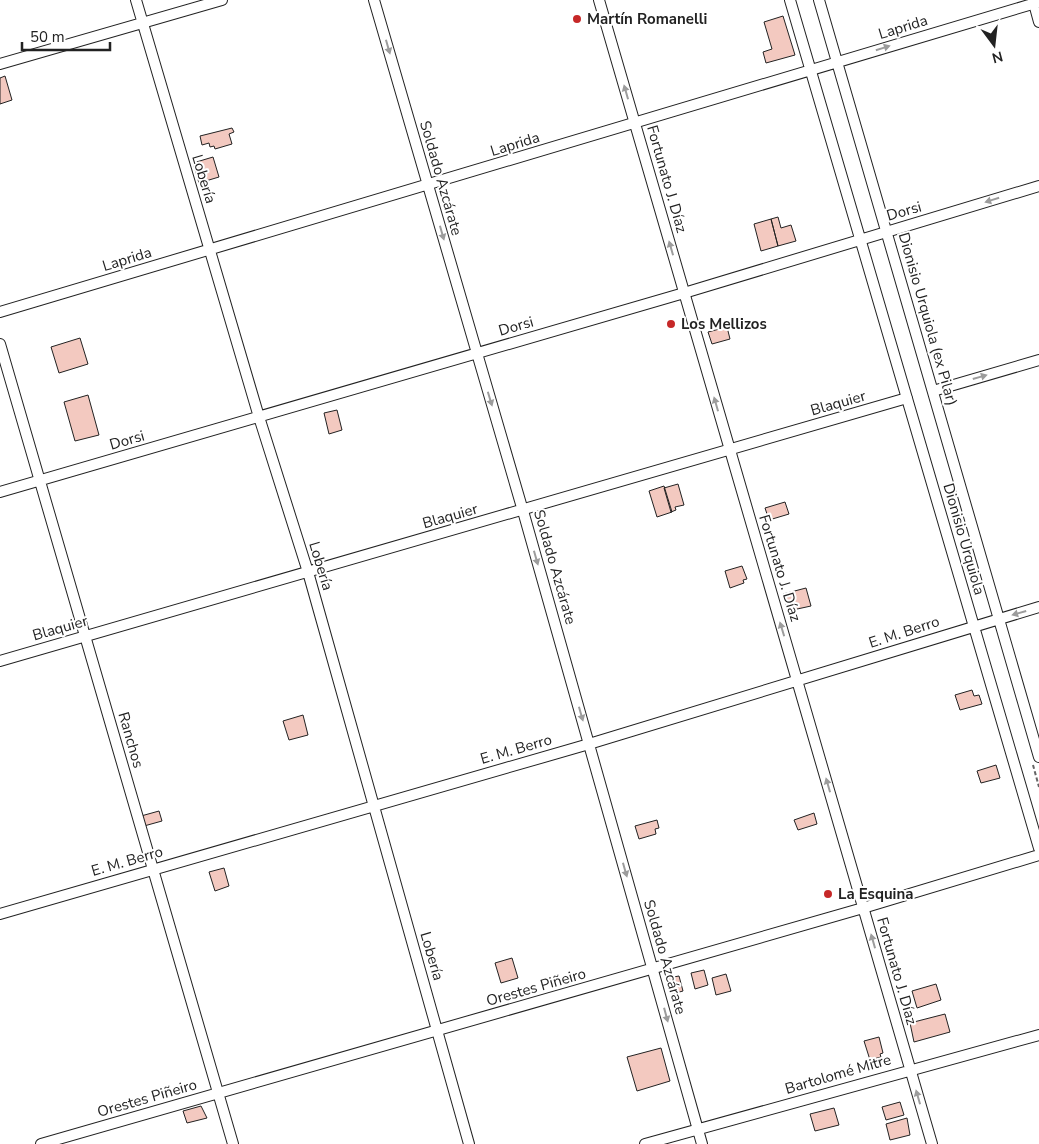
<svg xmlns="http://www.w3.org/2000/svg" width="1039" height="1144" font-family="'Nunito Sans',sans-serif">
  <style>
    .building { fill: #f3c9c0; stroke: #222 }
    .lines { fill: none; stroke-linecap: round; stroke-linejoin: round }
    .street-casing { stroke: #222; stroke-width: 12 }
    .path { stroke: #646464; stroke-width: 2; stroke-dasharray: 4 2.5; stroke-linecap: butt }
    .street { stroke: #fff; stroke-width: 10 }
    .oneway { fill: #9c9c9c }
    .poi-dot { fill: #c62828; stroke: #fff; stroke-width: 2 }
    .labels { text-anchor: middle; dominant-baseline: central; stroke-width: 4; stroke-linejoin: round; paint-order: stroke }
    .poi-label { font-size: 15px; font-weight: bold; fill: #222; stroke: #fff; text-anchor: start }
    .street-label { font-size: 15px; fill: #222; stroke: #fff }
  </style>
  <rect width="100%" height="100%" fill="#fff"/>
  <!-- building -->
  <path class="building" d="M783 16 795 55 766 63 763 52 772 49 764 22Z
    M5 76 12 100 0 104V78Z
    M232 128 234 132 229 134 232 144 215 149 214 146 210 147 209 143 202 145 200 136Z
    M213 157 219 177 199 183 193 163Z
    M778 217 781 228 791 225 796 241 778 246 771 219Z
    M771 219 778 246 761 251 754 224Z
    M727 327 730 339 712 344 708 332Z
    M80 338 88 364 59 373 51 347Z
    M88 395 99 435 75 441 64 402Z
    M337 410 342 430 329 434 324 413Z
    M678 484 684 505 675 507 676 510 671 512 664 488Z
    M664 486 672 512 657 517 649 491Z
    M785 502 789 514 769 520 765 508Z
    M742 566 747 579 743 580 744 583 730 588 725 571Z
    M806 588 811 606 788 611 783 594Z
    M972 690 974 696 979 695 982 704 960 710 955 695Z
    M303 715 308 735 289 740 283 721Z
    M996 765 1000 778 981 783 977 771Z
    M159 811 162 821 144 826 141 816Z
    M814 813 817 824 798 830 794 820Z
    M657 820 659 828 655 829 656 834 639 839 635 826Z
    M224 868 229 886 215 891 209 872Z
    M512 958 518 978 501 983 495 963Z
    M704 970 708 985 695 989 691 973Z
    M726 974 731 991 716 995 712 978Z
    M679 976 683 991 672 994 668 978Z
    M936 984 941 1000 917 1008 912 991Z
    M945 1014 950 1032 914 1042 910 1023Z
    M879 1037 883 1053 880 1054 881 1057 870 1060 864 1041Z
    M661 1048 670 1081 637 1091 627 1057Z
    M900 1102 904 1115 886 1120 882 1107Z
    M201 1106 207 1118 187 1123 183 1111Z
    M834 1108 839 1125 815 1131 810 1114Z
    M907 1118 910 1135 890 1140 886 1124Z"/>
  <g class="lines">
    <!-- street casing -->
    <g class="street-casing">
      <path id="street" d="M136 0 259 417 308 572 469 1144
        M374 0 523 511 702 1144
        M599 0 932 1144
        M790 0 1039 848
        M819 0 1039 757
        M1033 0 1039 22
        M0 64 222 0
        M0 312 1039 2
        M0 344 233 1144
        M933 391 1039 360
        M0 492 684 293 1039 186
        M0 661 907 398
        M0 914 589 744 1039 607
        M41 1144 863 908 1039 855
        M645 1144 1039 1035"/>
    </g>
    <!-- path -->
    <path class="path" d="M1033 765 1039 787"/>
    <!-- street -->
    <use href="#street" class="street"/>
  </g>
  <!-- one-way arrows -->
  <defs><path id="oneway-solid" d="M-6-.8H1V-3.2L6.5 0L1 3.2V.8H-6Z" transform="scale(1.25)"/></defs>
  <g class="oneway">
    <use href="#oneway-solid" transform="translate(388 47) rotate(74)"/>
    <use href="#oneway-solid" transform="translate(883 48) rotate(-17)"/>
    <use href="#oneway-solid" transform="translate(626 92) rotate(-106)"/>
    <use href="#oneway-solid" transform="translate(992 200) rotate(163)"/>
    <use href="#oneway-solid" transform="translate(442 233) rotate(74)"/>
    <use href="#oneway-solid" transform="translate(671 248) rotate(-106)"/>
    <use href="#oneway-solid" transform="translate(980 377) rotate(-16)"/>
    <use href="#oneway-solid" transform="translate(490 399) rotate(73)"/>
    <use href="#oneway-solid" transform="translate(716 404) rotate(-106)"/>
    <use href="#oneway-solid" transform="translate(536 558) rotate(74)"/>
    <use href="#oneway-solid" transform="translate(1019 613) rotate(164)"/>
    <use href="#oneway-solid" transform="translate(782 629) rotate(-107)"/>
    <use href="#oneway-solid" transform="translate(581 714) rotate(74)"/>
    <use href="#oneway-solid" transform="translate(828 785) rotate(-106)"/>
    <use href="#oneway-solid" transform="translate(625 870) rotate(74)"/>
    <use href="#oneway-solid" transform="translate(873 941) rotate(-106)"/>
    <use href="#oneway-solid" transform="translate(666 1015) rotate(75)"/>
    <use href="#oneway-solid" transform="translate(918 1097) rotate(-106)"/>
  </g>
  <!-- markers -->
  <g class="poi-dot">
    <circle cx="577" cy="19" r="5"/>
    <circle cx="671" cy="324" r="5"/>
    <circle cx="828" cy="894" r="5"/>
  </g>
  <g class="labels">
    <!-- poi labels -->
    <g class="poi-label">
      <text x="587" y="19">Martín Romanelli</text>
      <text x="681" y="324">Los Mellizos</text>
      <text x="838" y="894">La Esquina</text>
    </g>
    <!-- street labels -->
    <g class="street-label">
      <text transform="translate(903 27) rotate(-17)">Laprida</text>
      <text transform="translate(515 144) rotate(-17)">Laprida</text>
      <text transform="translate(441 178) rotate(74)">Soldado Azcárate</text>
      <text transform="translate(204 179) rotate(73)">Lobería</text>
      <text transform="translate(667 179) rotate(74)">Fortunato J. Díaz</text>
      <text transform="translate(904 211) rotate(-16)">Dorsi</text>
      <text transform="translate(127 259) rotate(-17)">Laprida</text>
      <text transform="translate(928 319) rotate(74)">Dionisio Urquiola (ex Pilar)</text>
      <text transform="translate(516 326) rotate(-16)">Dorsi</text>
      <text transform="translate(838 403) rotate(-16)">Blaquier</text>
      <text transform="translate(127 440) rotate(-16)">Dorsi</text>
      <text transform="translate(450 516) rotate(-16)">Blaquier</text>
      <text transform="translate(964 539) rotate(74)">Dionisio Urquiola</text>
      <text transform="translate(321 566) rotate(73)">Lobería</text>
      <text transform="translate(555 567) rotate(74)">Soldado Azcárate</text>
      <text transform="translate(780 568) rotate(73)">Fortunato J. Díaz</text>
      <text transform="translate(60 628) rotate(-16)">Blaquier</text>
      <text transform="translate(904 632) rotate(-18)">E. M. Berro</text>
      <text transform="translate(131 740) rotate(74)">Ranchos</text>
      <text transform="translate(516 749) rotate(-16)">E. M. Berro</text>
      <text transform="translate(127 861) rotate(-16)">E. M. Berro</text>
      <text transform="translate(432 956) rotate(74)">Lobería</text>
      <text transform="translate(665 957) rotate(74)">Soldado Azcárate</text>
      <text transform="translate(897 971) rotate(74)">Fortunato J. Díaz</text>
      <text transform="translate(536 987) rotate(-16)">Orestes Piñeiro</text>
      <text transform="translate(838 1074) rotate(-16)">Bartolomé Mitre</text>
      <text transform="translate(147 1098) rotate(-16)">Orestes Piñeiro</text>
    </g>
  </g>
  <!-- north arrow -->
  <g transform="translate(994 45) rotate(165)" stroke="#ffffff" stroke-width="4" paint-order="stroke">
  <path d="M0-4L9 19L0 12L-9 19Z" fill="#222222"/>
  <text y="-8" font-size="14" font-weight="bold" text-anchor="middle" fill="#222222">N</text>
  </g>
  <!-- scale -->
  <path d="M22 42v8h88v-8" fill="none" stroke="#222222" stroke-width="2.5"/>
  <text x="30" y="42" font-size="15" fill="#222222" stroke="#ffffff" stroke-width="4" paint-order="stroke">50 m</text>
</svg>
